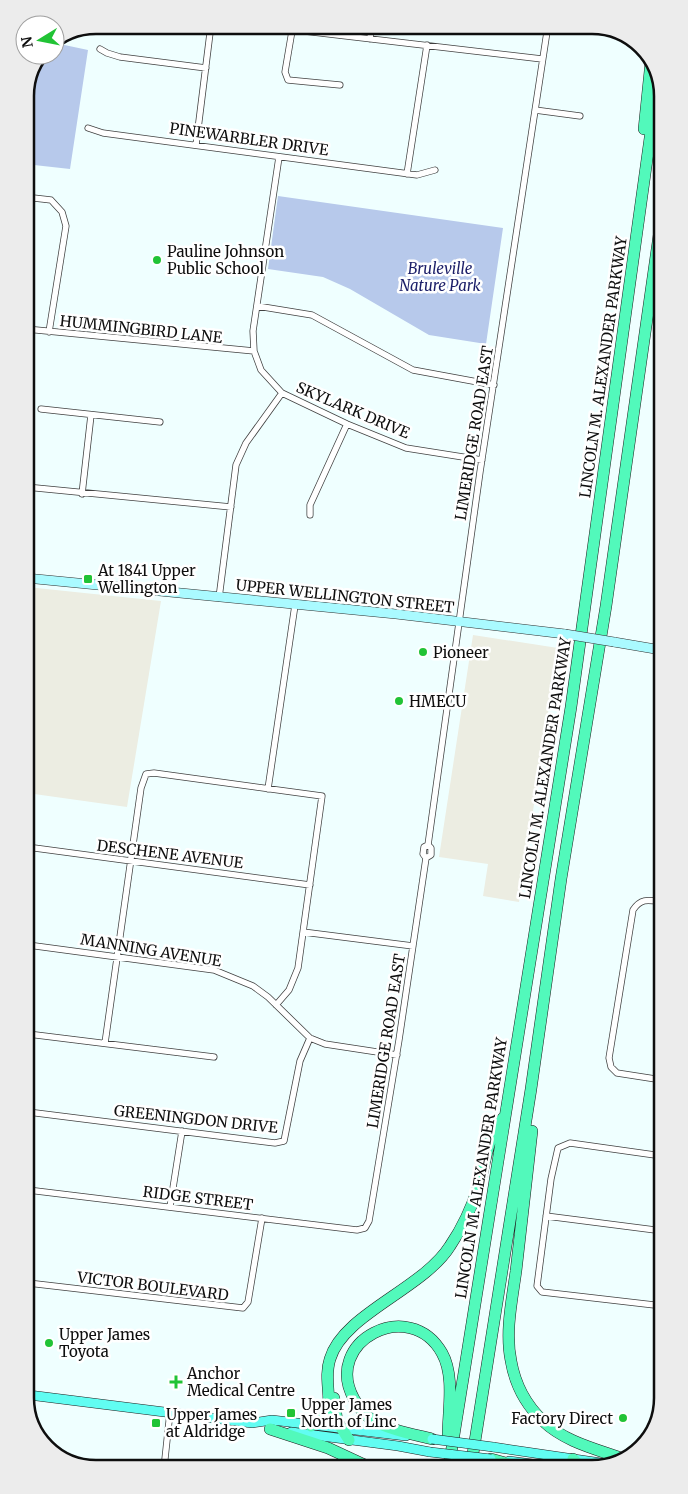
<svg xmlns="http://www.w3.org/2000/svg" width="688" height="1494" font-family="Merriweather,serif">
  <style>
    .industrial { fill: #ecede2 }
    .green { fill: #b7c9eb }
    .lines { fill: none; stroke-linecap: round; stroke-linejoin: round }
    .street-casing { stroke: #414141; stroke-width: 7 }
    .secondary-casing { stroke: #303030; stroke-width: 10 }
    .primary-casing { stroke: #1f1f1f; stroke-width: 10 }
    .highway-casing { stroke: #1f1f1f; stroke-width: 12 }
    .street { stroke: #fff; stroke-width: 5.5 }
    .secondary { stroke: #aafaff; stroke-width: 9 }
    .primary { stroke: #61fdf2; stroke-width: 9 }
    .highway { stroke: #52f9bb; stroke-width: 11 }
    .secondary-bridge-casing { stroke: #303030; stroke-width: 10; stroke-linecap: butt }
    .primary-bridge-casing { stroke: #1f1f1f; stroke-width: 10; stroke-linecap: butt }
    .secondary-bridge { stroke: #aafaff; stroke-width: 9 }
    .primary-bridge { stroke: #61fdf2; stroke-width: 9 }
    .poi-dot { fill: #21c335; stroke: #fff; stroke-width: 2 }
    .labels { text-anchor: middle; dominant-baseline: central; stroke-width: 5; stroke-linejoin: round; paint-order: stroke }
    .street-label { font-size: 15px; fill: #0e0e0e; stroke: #fff }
    .poi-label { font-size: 15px; fill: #0e0e0e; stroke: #fff; text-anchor: start }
    .park-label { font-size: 15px; font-style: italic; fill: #1b1e68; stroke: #fff }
    .rim { fill: none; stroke: #0e0e0e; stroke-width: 2.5 }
  </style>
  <rect width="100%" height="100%" fill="#efffff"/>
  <!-- industrial -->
  <path class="industrial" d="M27 587 161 601 127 807 27 793Z
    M473 635 558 648 519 902 483 896 488 864 439 857Z"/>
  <!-- green -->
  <path class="green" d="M55 43 88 50 70 169 25 164V91L42 55H55Z
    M278 196 503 228 486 344 429 335 350 289 323 277 268 269Z"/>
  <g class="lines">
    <!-- street casing -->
    <g class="street-casing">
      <path id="street" d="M252 25 542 59
        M293 25 285 72 288 80 340 85
        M370 39 372 25
        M100 49 107 53 120 57 206 68
        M535 110 580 116
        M88 128 103 133 417 175 435 170
        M196 145 211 25
        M279 157 253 331 254 351 261 370 282 393 347 424 406 448 482 460
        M407 174 427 45
        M25 197 51 200 62 212 66 226 49 332
        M257 306 312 315 413 370 494 385
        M26 329 254 351
        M41 409 160 422
        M26 487 231 507
        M82 494 91 415
        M310 515V505L347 424
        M219 598 236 465 246 443 282 393
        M268 789 295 605
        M27 847 310 885
        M426 858 423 854 424 847 428 845
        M662 902C648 900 641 898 633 910L609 1058 611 1067 617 1073 662 1080
        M303 932 413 946
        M28 945 214 970 253 986 268 997 310 1038 325 1044 397 1055
        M28 1034 214 1057
        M105 1043 141 788 146 774 154 773 322 796 298 968 289 990 276 1005
        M28 1112 275 1143 284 1141 300 1061 310 1038
        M662 1156 570 1143 558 1148 551 1179 537 1286 542 1292 663 1306
        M28 1190 357 1230 365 1228 369 1221 399 1040 426 858 431 855V848L428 845 480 472 548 25
        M170 1207 182 1131
        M546 1216 663 1231
        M28 1283 243 1308 248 1302 262 1218
        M164 1468 170 1412"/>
    </g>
    <!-- secondary casing -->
    <g class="secondary-casing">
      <path id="secondary" d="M26 578 396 614 565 634
        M614 642 661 650"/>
    </g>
    <!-- primary casing -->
    <g class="primary-casing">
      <path id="primary" d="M29 1395 252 1423 272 1420 406 1436
        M291 1432 398 1446 430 1452
        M493 1447 615 1465
        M509 1461 547 1466"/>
    </g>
    <!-- highway casing -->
    <g class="highway-casing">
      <path id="highway" d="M644 129 651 61
        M532 1131C527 1178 521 1224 516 1271 512 1300 505 1332 511 1361 515 1384 526 1405 543 1421 565 1442 596 1449 624 1459
        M334 1398 337 1421 349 1440
        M311 1426 326 1416 328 1412C331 1394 324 1377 330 1359 343 1314 423 1289 450 1246 463 1227 472 1207 479 1185 486 1161 487 1137 503 1118
        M270 1429 328 1448 369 1467
        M432 1439C412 1434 389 1430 371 1419 363 1414 358 1406 354 1399 322 1341 410 1296 442 1353 455 1376 448 1410 448 1436
        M491 1459 516 1466
        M573 1459 579 1465
        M449 1466 571 707 659 73
        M471 1466 531 1089 561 879 606 606 660 228"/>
    </g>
    <!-- street -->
    <use href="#street" class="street"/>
    <!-- secondary -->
    <use href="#secondary" class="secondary"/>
    <!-- primary -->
    <use href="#primary" class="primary"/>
    <!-- highway -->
    <use href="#highway" class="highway"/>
    <!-- secondary-bridge casing -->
    <g class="secondary-bridge-casing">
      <path id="secondary-bridge" d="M565 634 614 642"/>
    </g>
    <!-- primary-bridge casing -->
    <g class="primary-bridge-casing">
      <path id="primary-bridge" d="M432 1439 493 1447
        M430 1452 491 1459"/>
    </g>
    <!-- secondary-bridge -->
    <use href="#secondary-bridge" class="secondary-bridge"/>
    <!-- primary-bridge -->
    <use href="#primary-bridge" class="primary-bridge"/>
  </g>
  <!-- markers -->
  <g class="poi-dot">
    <circle cx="157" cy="260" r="5"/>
    <rect x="83" y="574" width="10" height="10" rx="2.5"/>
    <circle cx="423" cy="652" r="5"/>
    <circle cx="399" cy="701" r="5"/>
    <circle cx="49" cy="1343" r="5"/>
    <path d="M173.5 1374.5h5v5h5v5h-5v5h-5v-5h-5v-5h5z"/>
    <rect x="286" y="1408" width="10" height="10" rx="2.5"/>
    <circle cx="623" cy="1418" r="5"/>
    <rect x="151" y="1418" width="10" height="10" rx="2.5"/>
  </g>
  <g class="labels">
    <!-- street labels -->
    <g class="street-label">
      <text transform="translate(249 139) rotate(8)">PINEWARBLER DRIVE</text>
      <text transform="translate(141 329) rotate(6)">HUMMINGBIRD LANE</text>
      <text transform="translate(603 367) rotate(-82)">LINCOLN M. ALEXANDER PARKWAY</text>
      <text transform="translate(353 410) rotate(23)">SKYLARK DRIVE</text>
      <text transform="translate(474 433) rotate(-81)">LIMERIDGE ROAD EAST</text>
      <text transform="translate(345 596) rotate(6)">UPPER WELLINGTON STREET</text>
      <text transform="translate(545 768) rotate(-81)">LINCOLN M. ALEXANDER PARKWAY</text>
      <text transform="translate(170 854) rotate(7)">DESCHENE AVENUE</text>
      <text transform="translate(151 950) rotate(9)">MANNING AVENUE</text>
      <text transform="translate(386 1041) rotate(-81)">LIMERIDGE ROAD EAST</text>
      <text transform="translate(196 1119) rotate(6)">GREENINGDON DRIVE</text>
      <text transform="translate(481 1168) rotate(-81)">LINCOLN M. ALEXANDER PARKWAY</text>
      <text transform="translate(198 1198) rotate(7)">RIDGE STREET</text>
      <text transform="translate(153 1286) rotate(7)">VICTOR BOULEVARD</text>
    </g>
    <!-- poi labels -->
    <g class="poi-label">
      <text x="167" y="251">Pauline Johnson<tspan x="167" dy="17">Public School</tspan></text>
      <text x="98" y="570">At 1841 Upper<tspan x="98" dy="17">Wellington</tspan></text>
      <text x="433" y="652">Pioneer</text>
      <text x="409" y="701">HMECU</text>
      <text x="59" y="1334">Upper James<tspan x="59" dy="17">Toyota</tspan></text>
      <text x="187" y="1373">Anchor<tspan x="187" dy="17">Medical Centre</tspan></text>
      <text x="301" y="1404">Upper James<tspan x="301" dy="17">North of Linc</tspan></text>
      <text x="166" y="1414">Upper James<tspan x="166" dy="17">at Aldridge</tspan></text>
      <text x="613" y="1418" text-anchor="end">Factory Direct</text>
    </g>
    <!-- park labels -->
    <g class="park-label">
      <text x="440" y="268">Bruleville<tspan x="440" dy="17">Nature Park</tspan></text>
    </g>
  </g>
  <!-- crop -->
  <path d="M0 0H688V1494H0ZM96 34H592A62 62 0 0 1 654 96V1398A62 62 0 0 1 592 1460H96A62 62 0 0 1 34 1398V96A62 62 0 0 1 96 34Z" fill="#ececec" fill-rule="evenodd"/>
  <path class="rim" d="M96 34H592A62 62 0 0 1 654 96V1398A62 62 0 0 1 592 1460H96A62 62 0 0 1 34 1398V96A62 62 0 0 1 96 34Z"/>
  <!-- north arrow -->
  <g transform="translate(40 40) rotate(260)"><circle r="24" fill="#ffffff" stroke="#9f9f9f"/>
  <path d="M0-4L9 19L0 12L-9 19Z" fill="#21c335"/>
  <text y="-8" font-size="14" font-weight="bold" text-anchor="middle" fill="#0e0e0e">N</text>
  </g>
</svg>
